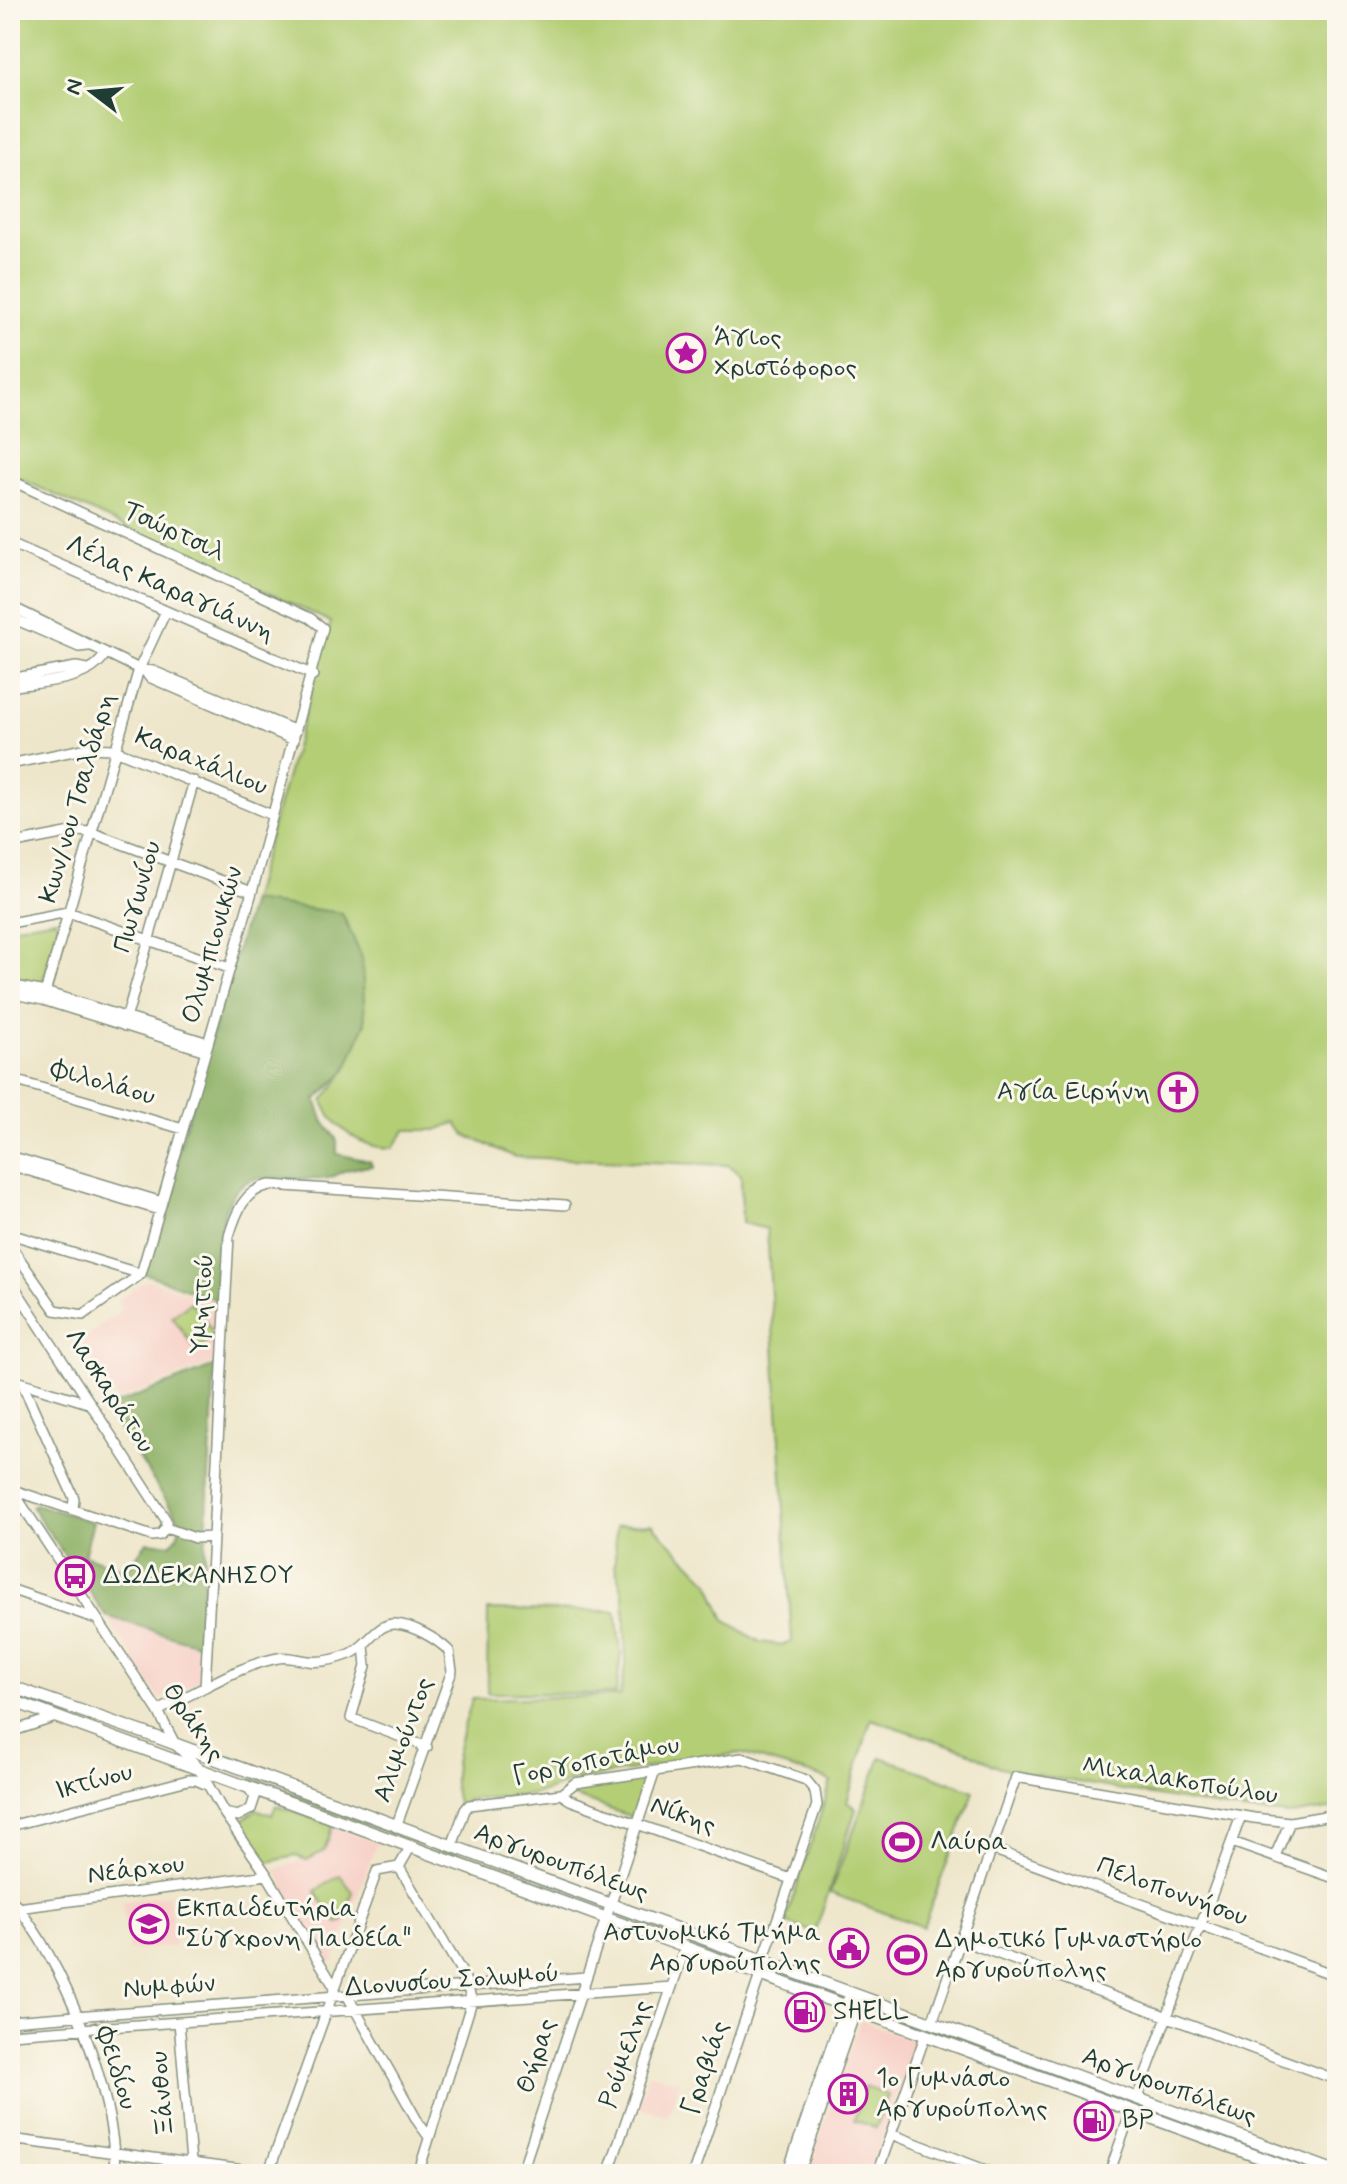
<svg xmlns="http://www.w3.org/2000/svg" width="1347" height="2184" font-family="Mynerve,sans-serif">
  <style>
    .built { fill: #f7d1c8 }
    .green { fill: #b3ce75; stroke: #698654; stroke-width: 2 }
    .forest { fill: #8eb166; stroke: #56774d; stroke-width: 2 }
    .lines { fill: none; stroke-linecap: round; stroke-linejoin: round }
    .minor-casing { stroke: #86927f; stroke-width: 12 }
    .major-casing { stroke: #86927f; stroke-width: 14 }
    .minor { stroke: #fff; stroke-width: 9 }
    .major { stroke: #fff; stroke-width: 11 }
    .labels { text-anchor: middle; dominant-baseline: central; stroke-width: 6; stroke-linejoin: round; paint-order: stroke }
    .poi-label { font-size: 26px; fill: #1f3d34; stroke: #fbf7ec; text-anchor: start }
    .street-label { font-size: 26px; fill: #1f3d34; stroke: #fbf7ec }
  </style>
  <rect width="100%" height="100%" fill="#fbf7ec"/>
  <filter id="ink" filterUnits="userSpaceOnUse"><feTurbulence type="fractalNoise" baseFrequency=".0125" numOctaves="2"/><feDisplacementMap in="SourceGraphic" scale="16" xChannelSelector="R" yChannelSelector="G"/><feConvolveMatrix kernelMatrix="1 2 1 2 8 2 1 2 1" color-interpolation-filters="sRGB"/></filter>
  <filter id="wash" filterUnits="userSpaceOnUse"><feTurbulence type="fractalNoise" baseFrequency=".006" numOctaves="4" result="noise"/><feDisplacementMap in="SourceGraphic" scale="32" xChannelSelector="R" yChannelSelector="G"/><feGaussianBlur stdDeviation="1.8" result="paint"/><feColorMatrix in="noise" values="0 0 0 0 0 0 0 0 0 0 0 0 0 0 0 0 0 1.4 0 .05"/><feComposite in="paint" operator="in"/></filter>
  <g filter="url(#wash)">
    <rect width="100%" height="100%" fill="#eee6ca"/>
    <!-- built -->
    <path class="built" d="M147 1279 219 1304 215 1362 117 1400 81 1341 122 1309 117 1301Z
      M107 1617 200 1647 198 1681 160 1699Z
      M332 1827 377 1843 334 1961 328 1963 320 1951 321 1946 316 1944 279 1887 284 1884 275 1870 324 1852Z
      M169 1895 175 1946 129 1951 122 1902Z
      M860 2020 916 2041 870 2174H807Z
      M649 2072 679 2082 668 2116 638 2106Z"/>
    <!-- green -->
    <path class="green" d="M10 10H1337V1808L1290 1815 1243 1811 1014 1771 994 1765 967 1751 871 1719 847 1802 856 1809 815 1933 785 1922 831 1782 824 1778 740 1753 571 1780C544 1799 500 1796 467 1800L460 1810C444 1777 463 1732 472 1699L620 1696 626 1660 624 1597 615 1565 616 1526 652 1524 709 1582 725 1620 760 1642 782 1645 792 1642 767 1229 742 1223 741 1175 728 1165 515 1157 465 1135 456 1123 436 1130H406L393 1148C364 1149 333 1129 323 1101L346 1070 251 901 331 622 10 474Z
      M56 919 59 928 42 984 34 986 10 982V927Z
      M191 1302 216 1336 196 1350 172 1316Z
      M488 1610 616 1611 621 1653 616 1694 487 1693Z
      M881 1757 974 1791 923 1927 830 1893Z
      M646 1775 632 1817 573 1796 574 1788Z
      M252 1779 271 1785 502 1870 501 1874 251 1782Z
      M276 1805 333 1825 324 1851 307 1860 296 1856 263 1863 238 1824 256 1809 272 1815Z
      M340 1875 353 1892 342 1922 337 1923 315 1891Z
      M939 2031 1135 2103 1134 2107 938 2035Z
      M865 2087 888 2095 876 2128 854 2120Z"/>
    <!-- forest -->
    <path class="forest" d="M251 901 342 913 362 958 365 1024 346 1070 316 1100 324 1122 337 1140V1154L370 1161 372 1166C364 1167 355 1167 347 1170 339 1172 332 1178 324 1179 302 1181 278 1175 256 1179 212 1187 218 1267 217 1300L143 1273Z
      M215 1366 200 1645 106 1616 31 1506 35 1504 93 1522 84 1555 127 1570 147 1542 170 1544 177 1537 181 1523 106 1408Z"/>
  </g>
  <g filter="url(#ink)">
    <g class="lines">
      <!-- minor casing -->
      <g class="minor-casing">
        <path id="minor" d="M10 480 310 618 323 628 252 892 141 1274 83 1315 55 1310 10 1245
          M10 543 313 675
          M10 606 139 669 153 671 296 731
          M10 617 79 647 88 646
          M145 671 149 677 294 740
          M10 679 76 667 88 669
          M10 687C38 682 90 682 105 654
          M10 764 88 748 113 749 272 815
          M10 844 77 831 90 832 252 892
          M10 923 68 912 229 968
          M10 985 45 992 208 1043
          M10 993 43 1000 206 1051
          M43 1000 139 669 166 611
          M124 1026 194 781
          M10 1079 183 1129
          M10 1156 162 1202
          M10 1165 159 1210
          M10 1234 141 1274
          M10 1280 166 1520V1528
          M10 1379 91 1404
          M22 1383 74 1498 73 1510
          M10 1487 158 1711 175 1744 198 1767 224 1813 267 1875 332 1983 336 1985
          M13 1490 152 1536 160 1535 166 1528
          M166 1528 195 1538 213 1537
          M10 1589 97 1619
          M364 1646 366 1666 351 1718 427 1747
          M205 1687C228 1675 252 1663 278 1658 287 1656 299 1660 308 1661 322 1663 337 1659 350 1654 367 1647 377 1623 395 1624 413 1625 437 1639 449 1651L452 1671 396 1827
          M158 1711 205 1687 229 1236C236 1213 244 1190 270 1185L565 1205
          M10 1732 56 1717
          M561 1794 570 1800 791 1879
          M224 1813 238 1816 251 1809 255 1797 247 1786
          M10 1826 188 1780H196L205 1784
          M1232 1842 1337 1879
          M452 1846 465 1810 469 1805 561 1794 575 1783 742 1758 806 1780 815 1791 817 1805 763 1961
          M992 1849 1337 1976
          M1275 1856 1290 1822
          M399 1867 464 1976 472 2001 418 2174
          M10 1897C65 1964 114 2087 115 2174
          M10 1909 267 1875
          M961 1940 1337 2080
          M347 1995 418 2122 429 2137
          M10 2021 586 1977
          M179 2022 191 2162
          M932 2023 1016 1777 1254 1818 1290 1822 1337 1814
          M10 2034 672 1987
          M1137 2098 1241 1816
          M10 2129 15 2152V2174
          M891 2134 996 2174
          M10 2139 275 2174
          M268 2174 377 1871 399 1867 411 1846
          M521 2174 655 1771
          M608 2174 685 1948
          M693 2174 760 1975
          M877 2174 925 2036
          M1109 2174 1131 2112"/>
      </g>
      <!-- major casing -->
      <g class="major-casing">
        <path id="major" d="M10 1686 159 1738 1337 2172
          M10 1700C443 1855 872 2019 1305 2174
          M788 2174 848 2001
          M798 2174 857 2004"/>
      </g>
      <!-- minor -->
      <use href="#minor" class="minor"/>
      <!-- major -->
      <use href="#major" class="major"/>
    </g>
  </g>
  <!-- icons -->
  <defs>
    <g id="sight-ring" transform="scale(2)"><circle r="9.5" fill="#fbf7ec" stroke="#b5179e" stroke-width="1.5"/><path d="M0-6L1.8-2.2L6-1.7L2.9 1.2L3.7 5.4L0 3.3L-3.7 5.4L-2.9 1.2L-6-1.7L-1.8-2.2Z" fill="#b5179e"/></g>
    <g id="church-ring" transform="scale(2)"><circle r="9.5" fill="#fbf7ec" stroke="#b5179e" stroke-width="1.5"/><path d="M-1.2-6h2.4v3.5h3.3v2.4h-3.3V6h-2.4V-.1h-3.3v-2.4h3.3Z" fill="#b5179e"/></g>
    <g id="bus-ring" transform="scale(2)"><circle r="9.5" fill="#fbf7ec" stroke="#b5179e" stroke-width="1.5"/><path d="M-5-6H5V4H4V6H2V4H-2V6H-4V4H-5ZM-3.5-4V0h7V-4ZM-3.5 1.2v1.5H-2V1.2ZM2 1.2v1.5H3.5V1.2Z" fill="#b5179e"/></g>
    <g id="stadium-ring" transform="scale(2)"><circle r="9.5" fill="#fbf7ec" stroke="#b5179e" stroke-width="1.5"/><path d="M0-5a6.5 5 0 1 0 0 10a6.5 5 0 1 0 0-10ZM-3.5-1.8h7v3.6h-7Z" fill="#b5179e"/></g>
    <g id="school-ring" transform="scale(2)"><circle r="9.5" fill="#fbf7ec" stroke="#b5179e" stroke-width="1.5"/><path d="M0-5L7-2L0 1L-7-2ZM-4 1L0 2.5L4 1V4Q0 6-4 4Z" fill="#b5179e"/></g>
    <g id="civic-ring" transform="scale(2)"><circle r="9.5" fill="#fbf7ec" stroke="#b5179e" stroke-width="1.5"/><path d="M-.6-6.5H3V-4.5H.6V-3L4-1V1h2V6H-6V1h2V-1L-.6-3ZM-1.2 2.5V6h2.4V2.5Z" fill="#b5179e"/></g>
    <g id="fuel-ring" transform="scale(2)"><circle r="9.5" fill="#fbf7ec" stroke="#b5179e" stroke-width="1.5"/><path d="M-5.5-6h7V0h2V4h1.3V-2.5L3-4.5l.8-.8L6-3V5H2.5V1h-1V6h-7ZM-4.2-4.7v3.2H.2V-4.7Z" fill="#b5179e"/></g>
    <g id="building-ring" transform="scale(2)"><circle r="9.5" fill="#fbf7ec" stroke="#b5179e" stroke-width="1.5"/><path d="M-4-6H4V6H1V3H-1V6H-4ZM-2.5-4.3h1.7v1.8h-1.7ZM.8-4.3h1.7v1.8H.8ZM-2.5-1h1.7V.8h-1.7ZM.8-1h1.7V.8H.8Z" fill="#b5179e"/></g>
  </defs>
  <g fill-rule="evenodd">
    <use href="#sight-ring" x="686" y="353"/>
    <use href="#church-ring" x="1178" y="1092"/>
    <use href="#bus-ring" x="75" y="1576"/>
    <use href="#stadium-ring" x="902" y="1842"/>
    <use href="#school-ring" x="149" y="1924"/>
    <use href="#civic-ring" x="849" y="1948"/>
    <use href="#stadium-ring" x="907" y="1955"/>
    <use href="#fuel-ring" x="805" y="2012"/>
    <use href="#building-ring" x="848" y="2094"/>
    <use href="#fuel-ring" x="1094" y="2121"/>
  </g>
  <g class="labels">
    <!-- poi labels -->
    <g class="poi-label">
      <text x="714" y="338">Άγιος<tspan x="714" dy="30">Χριστόφορος</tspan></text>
      <text x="1150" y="1092" text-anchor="end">Αγία Ειρήνη</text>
      <text x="103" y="1576">ΔΩΔΕΚΑΝΗΣΟΥ</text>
      <text x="930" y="1842">Λαύρα</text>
      <text x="177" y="1909">Εκπαιδευτήρια<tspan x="177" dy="30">"Σύγχρονη Παιδεία"</tspan></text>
      <text x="821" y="1933" text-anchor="end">Αστυνομικό Τμήμα<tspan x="821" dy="30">Αργυρούπολης</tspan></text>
      <text x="935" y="1940">Δημοτικό Γυμναστήριο<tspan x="935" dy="30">Αργυρούπολης</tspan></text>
      <text x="833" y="2012">SHELL</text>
      <text x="876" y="2079">1ο Γυμνάσιο<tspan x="876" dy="30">Αργυρούπολης</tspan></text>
      <text x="1122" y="2121">BP</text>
    </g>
    <!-- street labels -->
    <g class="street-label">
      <text transform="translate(174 532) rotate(25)">Τσώρτσιλ</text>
      <text transform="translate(170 589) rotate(24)">Λέλας Καραγιάννη</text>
      <text transform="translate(201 762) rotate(22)">Καραχάλιου</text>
      <text transform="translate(78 798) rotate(-74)">Κων/νου Τσαλδάρη</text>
      <text transform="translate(138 897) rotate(-74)">Πωγωνίου</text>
      <text transform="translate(213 945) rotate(-74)">Ολυμπιονικών</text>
      <text transform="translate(103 1083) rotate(16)">Φιλολάου</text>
      <text transform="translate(203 1304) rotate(-87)">Υμηττού</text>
      <text transform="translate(109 1391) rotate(57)">Λασκαράτου</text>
      <text transform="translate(193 1723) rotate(56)">Θράκης</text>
      <text transform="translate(404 1740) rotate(-70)">Αλιμούντος</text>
      <text transform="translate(596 1761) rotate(-11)">Γοργοποτάμου</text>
      <text transform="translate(1180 1781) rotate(9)">Μιχαλακοπούλου</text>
      <text transform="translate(94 1782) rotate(-15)">Ικτίνου</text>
      <text transform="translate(683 1816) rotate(20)">Νίκης</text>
      <text transform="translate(561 1863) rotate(20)">Αργυρουπόλεως</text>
      <text transform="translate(136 1870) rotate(-7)">Νεάρχου</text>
      <text transform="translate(1172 1892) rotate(20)">Πελοποννήσου</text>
      <text transform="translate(452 1981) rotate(-4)">Διονυσίου Σολωμού</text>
      <text transform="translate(169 1987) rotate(-4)">Νυμφών</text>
      <text transform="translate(626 2054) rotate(-71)">Ρούμελης</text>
      <text transform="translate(537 2056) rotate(-72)">Θήρας</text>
      <text transform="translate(116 2068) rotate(73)">Φειδίου</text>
      <text transform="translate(706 2068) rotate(-71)">Γραβιάς</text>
      <text transform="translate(1169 2087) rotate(20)">Αργυρουπόλεως</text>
      <text transform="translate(163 2094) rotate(-95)">Ξάνθου</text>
    </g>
  </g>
  <!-- margin -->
  <rect width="1347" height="2184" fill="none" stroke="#fbf7ec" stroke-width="40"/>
  <!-- north arrow -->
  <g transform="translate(92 92) rotate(286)" stroke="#fbf7ec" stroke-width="6" paint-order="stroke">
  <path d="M0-6L14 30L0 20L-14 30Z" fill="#1f3d34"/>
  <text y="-12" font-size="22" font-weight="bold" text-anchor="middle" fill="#1f3d34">N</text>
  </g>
</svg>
